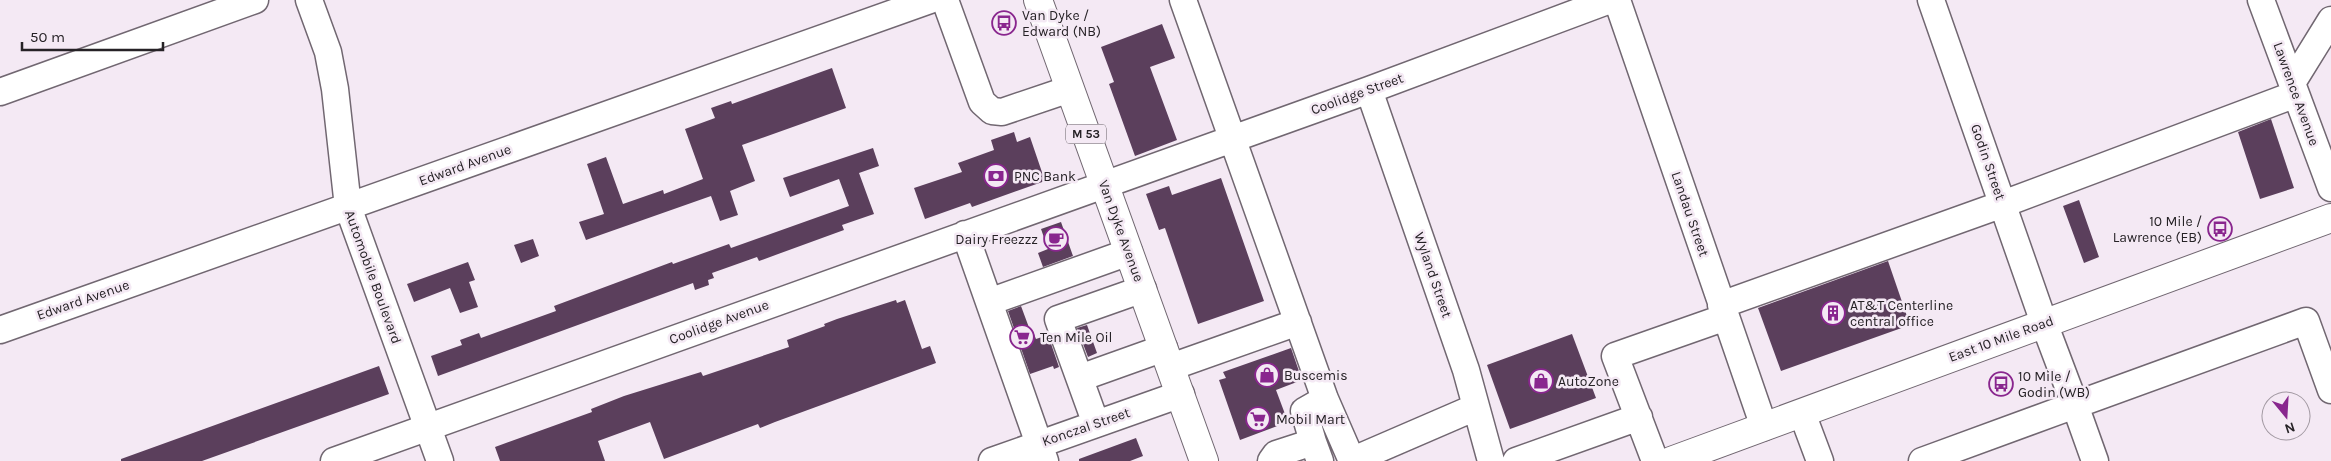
<svg xmlns="http://www.w3.org/2000/svg" width="2331" height="461" font-family="Karla,sans-serif">
  <style>
    .building { fill: #5b3f5c }
    .lines { fill: none; stroke-linecap: round; stroke-linejoin: round }
    .minor-casing { stroke: #716771; stroke-width: 29 }
    .major-casing { stroke: #716771; stroke-width: 30 }
    .minor { stroke: #fff; stroke-width: 26 }
    .major { stroke: #fff; stroke-width: 28 }
    .labels { text-anchor: middle; dominant-baseline: central; stroke-width: 5; stroke-linejoin: round; paint-order: stroke }
    .shield { fill: #f4e9f4; stroke: #645e64; stroke-width: 1 }
    .shield-label { font-size: 12px; font-weight: bold; fill: #262226 }
    .poi-label { font-size: 14px; fill: #262226; stroke: #f4e9f4; text-anchor: start }
    .street-label { font-size: 14px; fill: #262226; stroke: #f4e9f4 }
  </style>
  <rect width="100%" height="100%" fill="#f4e9f4"/>
  <!-- building -->
  <path class="building" d="M1162 24 1175 58 1150 67 1177 140 1135 156 1109 84 1114 82 1101 47Z
    M832 68 846 108 742 145 755 181 730 191 738 215 720 221 711 196 586 240 579 222 604 214 587 164 606 157 623 204 663 190 664 194 703 179 685 129 715 118 711 108 731 101 732 104Z
    M2271 119 2294 188 2260 199 2238 132Z
    M1014 132 1017 142 1030 137 1045 181 972 207 970 203 925 219 914 188 962 172 958 163 994 150 991 140Z
    M873 148 879 166 859 173 874 214 842 225 844 230 759 261 757 257 712 273 714 278 708 280 709 285 695 290 693 283 438 376 431 356 462 345 460 340 479 333 481 338 556 311 554 306 672 262 673 264 729 244 731 248 849 206 839 179 790 197 783 178Z
    M1221 178 1264 301 1198 324 1165 228 1159 230 1146 194 1169 186 1172 195Z
    M2079 200 2099 257 2084 263 2063 206Z
    M1061 222 1073 256 1043 267 1038 253 1048 249 1041 229Z
    M533 239 539 256 521 263 514 245Z
    M1888 261 1910 325 1781 371 1758 308Z
    M468 262 475 280 469 282 478 307 460 313 450 288 414 302 407 284Z
    M896 300 897 303 905 300 922 349 930 346 936 363 775 422 760 428 758 424 664 459 650 422 598 441 605 461H500L495 447 592 412 591 409 624 396 701 372 703 376 789 347 787 340 825 326 824 324 837 319Z
    M1021 306 1031 333 1033 332 1036 339 1048 335 1059 367 1054 369 1053 366 1030 374 1008 311Z
    M1087 325 1097 353 1088 357 1077 328Z
    M1572 334 1596 398 1510 429 1487 365Z
    M1291 348 1302 380 1276 390 1288 422 1240 440 1219 380 1226 378 1223 372Z
    M379 366 389 394 202 461H121V459Z
    M1136 438 1143 456 1130 461H1079V459Z"/>
  <g class="lines">
    <!-- minor casing -->
    <g class="minor-casing">
      <path id="minor" d="M309 0 328 52 335 89 348 207 440 461
        M945 0 982 102 992 111 1002 112 1070 89
        M1183 0 1325 399 1352 461
        M1617 0 1764 427
        M1931 0 2044 323 2075 405 2306 321 2331 390
        M2261 0 2331 188
        M2292 83 2331 20
        M1369 90 1466 370 1491 461
        M0 92 255 0
        M965 234 1045 461
        M989 302 1129 252
        M1721 305 2003 204 2296 94
        M0 330 930 0
        M1171 367 1298 322
        M1080 378 1164 348
        M1802 413 1820 461
        M1096 424 1058 319 1143 289
        M1313 442 1304 411 1325 399
        M334 461 1369 90 1610 0
        M992 461 1181 394
        M1271 461 1276 454 1313 442 1320 461
        M1351 461 1476 407
        M1516 461 1639 417
        M1655 461 1615 356 1726 317
        M1922 461 2075 405 2095 461"/>
    </g>
    <!-- major casing -->
    <g class="major-casing">
      <path id="major" d="M1038 0 1204 461
        M1671 461 2331 218"/>
    </g>
    <!-- minor -->
    <use href="#minor" class="minor"/>
    <!-- major -->
    <use href="#major" class="major"/>
  </g>
  <!-- icons -->
  <defs>
    <g id="bus-ring" transform="scale(1.25)"><circle r="9.5" fill="#f4e9f4" stroke="#89268e" stroke-width="1.5"/><path d="M-5-6H5V4H4V6H2V4H-2V6H-4V4H-5ZM-3.5-4V0h7V-4ZM-3.5 1.2v1.5H-2V1.2ZM2 1.2v1.5H3.5V1.2Z" fill="#89268e"/></g>
    <g id="bank-ring" transform="scale(1.25)"><circle r="9.5" fill="#f4e9f4" stroke="#89268e" stroke-width="1.5"/><path d="M-6-4H6V4H-6ZM0-2.3a2.3 2.3 0 1 0 0 4.6a2.3 2.3 0 1 0 0-4.6Z" fill="#89268e"/></g>
    <g id="cafe-ring" transform="scale(1.25)"><circle r="9.5" fill="#f4e9f4" stroke="#89268e" stroke-width="1.5"/><path d="M-5.5-4.5H6V0H3Q3 3.5 0 3.5H-2.5Q-5.5 3.5-5.5 0ZM3-3.2v2h1.7v-2ZM-6 4.5H4V6H-6Z" fill="#89268e"/></g>
    <g id="building-ring" transform="scale(1.25)"><circle r="9.5" fill="#f4e9f4" stroke="#89268e" stroke-width="1.5"/><path d="M-4-6H4V6H1V3H-1V6H-4ZM-2.5-4.3h1.7v1.8h-1.7ZM.8-4.3h1.7v1.8H.8ZM-2.5-1h1.7V.8h-1.7ZM.8-1h1.7V.8H.8Z" fill="#89268e"/></g>
    <g id="supermarket-ring" transform="scale(1.25)"><circle r="9.5" fill="#f4e9f4" stroke="#89268e" stroke-width="1.5"/><path d="M-6-5.5h2.5l.6 2H6L4.5 2H-2.5L-4.4-4H-6ZM-1.5 3.2a1.3 1.3 0 1 0 .1 0ZM3 3.2a1.3 1.3 0 1 0 .1 0Z" fill="#89268e"/></g>
    <g id="shop-ring" transform="scale(1.25)"><circle r="9.5" fill="#f4e9f4" stroke="#89268e" stroke-width="1.5"/><path d="M-5-2.5h2.3a2.7 3.5 0 0 1 5.4 0H5L5.5 6h-11ZM-1.5-2.5h3a1.5 2.3 0 0 0-3 0Z" fill="#89268e"/></g>
  </defs>
  <g fill-rule="evenodd">
    <use href="#bus-ring" x="1004" y="23"/>
    <use href="#bank-ring" x="996" y="176"/>
    <use href="#bus-ring" x="2220" y="229"/>
    <use href="#cafe-ring" x="1056" y="239"/>
    <use href="#building-ring" x="1833" y="313"/>
    <use href="#supermarket-ring" x="1022" y="337"/>
    <use href="#shop-ring" x="1267" y="375"/>
    <use href="#shop-ring" x="1541" y="381"/>
    <use href="#bus-ring" x="2001" y="384"/>
    <use href="#supermarket-ring" x="1258" y="419"/>
  </g>
  <g class="labels">
    <!-- shield labels -->
    <rect class="shield" x="1066" y="124.5" width="40" height="19" rx="4"/>
    <g class="shield-label">
      <text x="1086" y="134">M 53</text>
    </g>
    <!-- poi labels -->
    <g class="poi-label">
      <text x="1022" y="15">Van Dyke /<tspan x="1022" dy="16">Edward (NB)</tspan></text>
      <text x="1014" y="176">PNC Bank</text>
      <text x="2202" y="221" text-anchor="end">10 Mile /<tspan x="2202" dy="16">Lawrence (EB)</tspan></text>
      <text x="1038" y="239" text-anchor="end">Dairy Freezzz</text>
      <text x="1850" y="305">AT&amp;T Centerline<tspan x="1850" dy="16">central office</tspan></text>
      <text x="1040" y="337">Ten Mile Oil</text>
      <text x="1284" y="375">Buscemis</text>
      <text x="2018" y="376">10 Mile /<tspan x="2018" dy="16">Godin (WB)</tspan></text>
      <text x="1558" y="381">AutoZone</text>
      <text x="1276" y="419">Mobil Mart</text>
    </g>
    <!-- street labels -->
    <g class="street-label">
      <text transform="translate(1357 94) rotate(-20)">Coolidge Street</text>
      <text transform="translate(2296 94) rotate(70)">Lawrence Avenue</text>
      <text transform="translate(1988 162) rotate(71)">Godin Street</text>
      <text transform="translate(465 165) rotate(-20)">Edward Avenue</text>
      <text transform="translate(1690 214) rotate(71)">Landau Street</text>
      <text transform="translate(1121 231) rotate(70)">Van Dyke Avenue</text>
      <text transform="translate(1433 275) rotate(71)">Wyland Street</text>
      <text transform="translate(373 277) rotate(70)">Automobile Boulevard</text>
      <text transform="translate(83 300) rotate(-19)">Edward Avenue</text>
      <text transform="translate(719 322) rotate(-20)">Coolidge Avenue</text>
      <text transform="translate(2001 339) rotate(-20)">East 10 Mile Road</text>
      <text transform="translate(1086 427) rotate(-19)">Konczal Street</text>
    </g>
  </g>
  <!-- north arrow -->
  <g transform="translate(2286 416) rotate(162)"><circle r="24" fill="#f4e9f4" stroke="#a299a2"/>
  <path d="M0-4L9 19L0 12L-9 19Z" fill="#89268e"/>
  <text y="-8" font-size="14" font-weight="bold" text-anchor="middle" fill="#262226">N</text>
  </g>
  <!-- scale -->
  <path d="M22 42v8h141v-8" fill="none" stroke="#262226" stroke-width="2.5"/>
  <text x="30" y="42" font-size="15" fill="#262226" stroke="#f4e9f4" stroke-width="4" paint-order="stroke">50 m</text>
</svg>
